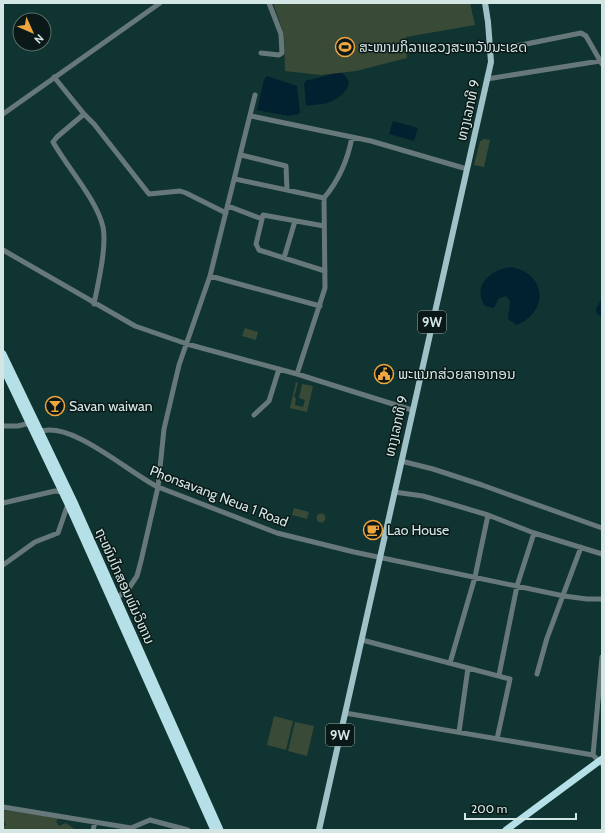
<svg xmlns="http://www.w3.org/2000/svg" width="605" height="833" font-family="Cabin,'Noto Sans Lao',sans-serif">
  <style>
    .green { fill: #394b36 }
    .water { fill: #022130 }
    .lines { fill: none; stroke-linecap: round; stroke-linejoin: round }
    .minor { stroke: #67787b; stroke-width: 5 }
    .major { stroke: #9fc2c9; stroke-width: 6 }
    .highway { stroke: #b5e0e8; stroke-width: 7 }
    .labels { text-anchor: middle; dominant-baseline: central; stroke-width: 3; stroke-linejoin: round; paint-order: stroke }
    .shield { fill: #0a1917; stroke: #97a8a6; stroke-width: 1 }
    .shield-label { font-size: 13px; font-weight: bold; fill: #d3e6e4 }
    .poi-label { font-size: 14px; fill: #d3e6e4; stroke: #0a1917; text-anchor: start }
    .street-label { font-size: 14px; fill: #d3e6e4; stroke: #0a1917 }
  </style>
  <rect width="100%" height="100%" fill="#103431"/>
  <!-- green -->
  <path class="green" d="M273 3H470L475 25 406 37 407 58 356 71 321 75 285 71 284 34Z
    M483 139 490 140 484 167 474 165 480 141H482Z
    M245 328 258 332 256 340 242 336Z
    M296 382 298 383 294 397 296 398 295 405 303 407 305 400 299 398 302 384 313 386 307 412 290 408Z
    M294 508 309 512 307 519 292 515Z
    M316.5 518a4.5 4.5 0 1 1 9 0a4.5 4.5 0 1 1-9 0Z
    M274 716 293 721 286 750 267 745Z
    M295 722 314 726 307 756 288 751Z
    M4 810 59 818 56 821 59 826 66 823 76 830H3V826L6 825 3 819Z"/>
  <!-- water -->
  <path class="water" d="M342 73C358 84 341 98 328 103 321 105 314 104 306 106L304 83 307 80C319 79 329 73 342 73Z
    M267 76 297 86 300 112 299 114 288 116 257 110 264 80Z
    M393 121 418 128 414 141 389 134Z
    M510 267C546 272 550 311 517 325L508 319 510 301 506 296 499 298 494 308 485 306C472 286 490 270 510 267Z
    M602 298V317L597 314 596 309Z"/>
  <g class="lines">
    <!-- minor -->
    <path class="minor" d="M491 51 581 33 586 36 602 64
      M261 53 279 55 282 53 281 34 269 3
      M54 77 84 114 94 124 149 194 180 191 186 193 226 213
      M487 79 600 61
      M3 114 160 3
      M84 114 57 137 53 142C67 167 97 200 103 227 107 246 98 284 94 304
      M251 116 371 141 467 169
      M241 155 286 166 287 190
      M235 179 324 198
      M228 206 262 219
      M324 226 263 215 256 244 259 250 325 271
      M3 250 135 326 187 344 297 374 412 410
      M284 258 295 221
      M210 276 320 306
      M297 374 325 288 324 198C339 180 348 159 352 137
      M254 415 269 401 279 369
      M3 426H18L30 423
      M39 432C70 419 129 473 158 487L277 533 354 552 564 596 587 599H602
      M401 461 433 469 482 485 602 528
      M394 492 423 496 451 504 488 515 534 533 602 554
      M3 503 55 491 63 492
      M3 565 35 542 58 533 68 504
      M117 598 129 588 137 576 141 561 158 487 164 429 179 365 210 276 255 95
      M362 640 510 679 497 739
      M450 663 475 577 488 515
      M537 674 547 638 581 547
      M499 675 517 586 534 533
      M345 713 593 755 602 764
      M459 732 468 668
      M593 755 602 657
      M3 807 131 828 150 820 188 830
      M93 830 95 822"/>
    <!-- major -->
    <path class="major" d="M319 830 491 62 488 22 485 3"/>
    <!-- highway -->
    <path class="highway" d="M3 354 74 502 220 830
      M3 368 68 504 214 830
      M506 830 602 759"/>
  </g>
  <!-- icons -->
  <defs>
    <g id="stadium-ring" transform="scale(1)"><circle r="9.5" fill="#0a1917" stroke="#f0a63f" stroke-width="1.5"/><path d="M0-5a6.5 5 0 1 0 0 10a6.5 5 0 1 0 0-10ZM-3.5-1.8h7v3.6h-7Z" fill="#f0a63f"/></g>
    <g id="civic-ring" transform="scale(1)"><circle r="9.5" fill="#0a1917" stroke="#f0a63f" stroke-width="1.5"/><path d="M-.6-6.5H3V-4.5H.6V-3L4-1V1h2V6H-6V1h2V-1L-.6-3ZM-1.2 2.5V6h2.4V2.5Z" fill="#f0a63f"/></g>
    <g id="bar-ring" transform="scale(1)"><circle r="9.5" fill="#0a1917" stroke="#f0a63f" stroke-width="1.5"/><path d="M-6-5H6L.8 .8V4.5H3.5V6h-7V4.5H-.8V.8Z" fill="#f0a63f"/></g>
    <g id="cafe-ring" transform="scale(1)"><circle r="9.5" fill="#0a1917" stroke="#f0a63f" stroke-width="1.5"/><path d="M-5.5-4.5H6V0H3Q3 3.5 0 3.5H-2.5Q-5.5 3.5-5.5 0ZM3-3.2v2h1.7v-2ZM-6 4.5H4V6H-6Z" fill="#f0a63f"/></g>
  </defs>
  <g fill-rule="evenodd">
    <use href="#stadium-ring" x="345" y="47"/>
    <use href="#civic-ring" x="384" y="374"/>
    <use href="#bar-ring" x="55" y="406"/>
    <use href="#cafe-ring" x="373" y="530"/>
  </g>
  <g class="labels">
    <!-- shield labels -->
    <g class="shield">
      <rect x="418" y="311" width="28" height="22" rx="3"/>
      <rect x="326" y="724" width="28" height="22" rx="3"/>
    </g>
    <g class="shield-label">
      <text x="432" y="322">9W</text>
      <text x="340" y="735">9W</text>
    </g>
    <!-- poi labels -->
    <g class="poi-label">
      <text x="359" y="47">ສະໜາມກິລາແຂວງສະຫວັນນະເຂດ</text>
      <text x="398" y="374">ພະແນກສ່ວຍສາອາກອນ</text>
      <text x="69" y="406">Savan waiwan</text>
      <text x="387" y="530">Lao House</text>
    </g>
    <!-- street labels -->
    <g class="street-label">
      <text transform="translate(468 110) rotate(-77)">ທາງເລກທີ 9</text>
      <text transform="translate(396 426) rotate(-77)">ທາງເລກທີ 9</text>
      <text transform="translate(219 496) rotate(21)">Phonsavang Neua 1 Road</text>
      <text transform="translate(125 586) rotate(66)">ຖະໜົນໄກສອນພົມວິຫານ</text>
    </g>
  </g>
  <!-- border -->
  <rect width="605" height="833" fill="none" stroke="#d3e6e4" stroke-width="8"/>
  <!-- north arrow -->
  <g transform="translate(32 32) rotate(135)"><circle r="19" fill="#0a1917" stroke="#5a6b69"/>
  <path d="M0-3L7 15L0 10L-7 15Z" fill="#f0a63f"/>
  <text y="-6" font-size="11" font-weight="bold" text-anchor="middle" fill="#d3e6e4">N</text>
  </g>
  <!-- scale -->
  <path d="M465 813v6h111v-6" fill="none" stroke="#d3e6e4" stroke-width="2"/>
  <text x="471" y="813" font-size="12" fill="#d3e6e4" stroke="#0a1917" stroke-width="3" paint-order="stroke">200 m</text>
</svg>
